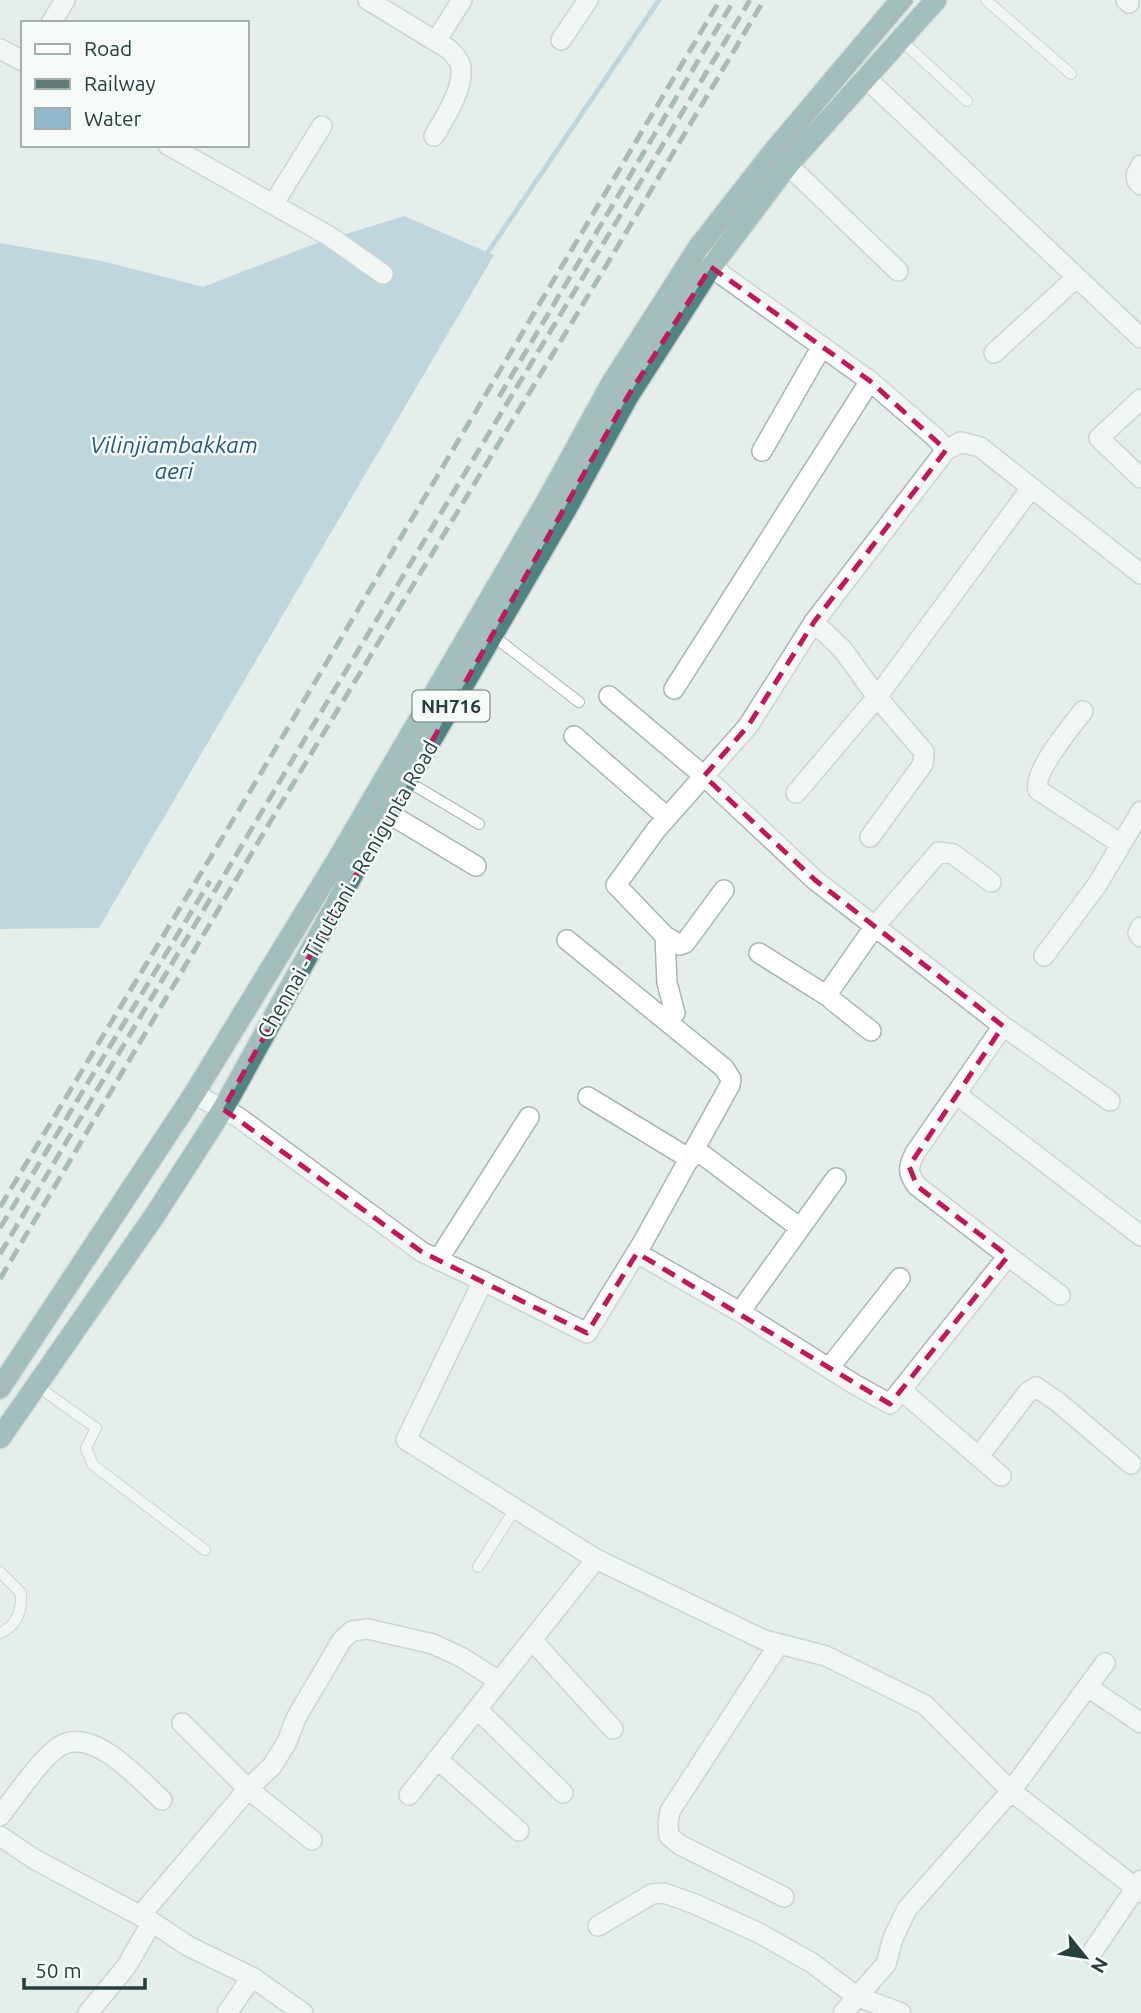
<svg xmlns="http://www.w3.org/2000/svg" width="1141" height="2013" font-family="Ubuntu,sans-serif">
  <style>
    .water { fill: #92b8ce }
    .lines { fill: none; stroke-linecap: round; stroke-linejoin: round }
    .stream { stroke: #92b8ce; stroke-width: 5 }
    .service-casing { stroke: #a8b6b4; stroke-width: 12 }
    .minor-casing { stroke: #a8b6b4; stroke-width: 22 }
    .trunk-casing { stroke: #c2c9c9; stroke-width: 24 }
    .service { stroke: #fff; stroke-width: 10 }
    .minor { stroke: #fff; stroke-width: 19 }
    .trunk { stroke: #508483; stroke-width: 21 }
    .rail { stroke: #607a78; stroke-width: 5; stroke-dasharray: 14 7; stroke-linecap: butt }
    .marked { fill: none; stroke: #c2185b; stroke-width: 5; stroke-dasharray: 14 9; stroke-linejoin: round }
    .labels { text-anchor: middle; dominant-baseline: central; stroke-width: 5; stroke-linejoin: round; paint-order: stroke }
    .shield { fill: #f6faf9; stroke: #647775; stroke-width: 2 }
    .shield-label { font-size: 19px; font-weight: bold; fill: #253f3d }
    .street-label { font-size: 21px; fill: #253f3d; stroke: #f6faf9 }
    .water-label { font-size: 23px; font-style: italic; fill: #235877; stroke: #f6faf9 }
  </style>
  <rect width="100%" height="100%" fill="#e6eeec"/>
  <!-- water -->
  <path class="water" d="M404 216 494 255 99 928 0 929V243L102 261 203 287 314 244Z"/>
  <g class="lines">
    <!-- stream -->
    <path class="stream" d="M484 258 659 0"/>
    <!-- service casing -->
    <g class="service-casing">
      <path id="service" d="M986 0 1071 74
        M901 40 967 101
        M492 635 579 702
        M407 781 479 824
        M37 1386 96 1428 86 1448 93 1465 205 1550
        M478 1567 515 1509
        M0 1572 21 1593C22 1611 17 1626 0 1633"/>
    </g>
    <!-- minor casing -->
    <g class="minor-casing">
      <path id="minor" d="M368 0 450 50C455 56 461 62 461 69 463 90 444 119 434 136
        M1126 0 1129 3
        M51 23 65 0
        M561 40 588 0
        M436 41 462 0
        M0 49 23 61
        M865 77 1141 338
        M168 145 329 236 383 274
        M788 165 898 271
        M1141 165 1136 175 1137 181 1141 185
        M274 203 322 126
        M700 259 870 381 936 438 946 450 814 622 748 726 656 830 616 885 665 936 680 945 685 943 724 890
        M994 353 1077 277
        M1141 399 1099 438 1141 478
        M946 450 961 442 980 447 1141 574
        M762 451 822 346
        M814 622 843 650 877 697 924 752 923 764 870 837
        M674 689 870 381
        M609 696 704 776 815 880 1003 1026 1110 1101
        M1083 711C1071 727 1033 771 1038 790L1121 844
        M574 736 667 817
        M796 793 877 697 1031 488
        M388 813 476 866
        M1141 927 1138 933 1141 937
        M665 936 667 983 675 1013
        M759 953 829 997
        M1044 956 1097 885 1141 811
        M1003 1026 915 1153C908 1167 907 1173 917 1186L1008 1256
        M871 1031 832 1000 828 993 875 926 939 852 953 854 991 882
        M194 1094 238 1117 422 1252 483 1281 406 1440 596 1559 764 1640 826 1656 925 1705 1011 1791 1141 1892
        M956 1094 1141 1236
        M588 1097 690 1159
        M695 1149 800 1228
        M637 1253 740 1312 854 1384 890 1404 1008 1256 1060 1295
        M438 1260 529 1117
        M483 1281 587 1333 643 1242 730 1085 731 1079 724 1068 567 940
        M740 1312 836 1178
        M829 1368 900 1278
        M901 1390 1001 1476
        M979 1456 1028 1392 1036 1387 1058 1402 1131 1464
        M532 1640 613 1729
        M779 1644 670 1811 668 1823 669 1836 680 1845 784 1897
        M1088 1687 1141 1723
        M477 1709 563 1793
        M182 1723 248 1789 312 1840
        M437 1759 519 1831
        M409 1795 596 1559
        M0 1816C15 1797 41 1758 60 1746 93 1726 140 1780 162 1800
        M0 1836 34 1859 152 1922 188 1946 252 1977 303 2013
        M140 1916 248 1789 272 1766 287 1742 296 1718 342 1640 352 1631 368 1629 433 1644 461 1657 499 1681
        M598 1926 652 1894 664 1893 695 1904 759 1933 812 1963 856 1996 901 2013
        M1091 1954 1141 1880
        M88 2013 126 1967 152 1922
        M227 2013 252 1977
        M843 2013 886 1964 893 1938 907 1909 1011 1791 1105 1663"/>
    </g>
    <!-- trunk casing -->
    <g class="trunk-casing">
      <path id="trunk" d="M0 1388 194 1094 339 857 548 499 610 386 698 248 773 152 901 0
        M0 1438 155 1215 223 1109 356 868 566 509 628 396 711 267 788 165 936 0"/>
    </g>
    <!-- service -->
    <use href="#service" class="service"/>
    <!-- minor -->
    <use href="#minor" class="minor"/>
    <!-- trunk -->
    <use href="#trunk" class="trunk"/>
    <!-- rail -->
    <path class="rail" d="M499 397 734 0
      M0 1207 242 805 720 0
      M0 1228 210 881
      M0 1254 309 732 750 0
      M0 1279 279 807 609 261 764 0
      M0 1396 210 1079 336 871 671 301C741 192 827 96 912 0"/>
  </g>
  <!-- marked area -->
  <path d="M0 0H1141V2013H0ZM711 267 870 381 946 450 814 622 748 726 704 776 815 880 1003 1026 909 1166 917 1186 1008 1256 890 1404 637 1253 587 1333 422 1252 223 1109 628 396Z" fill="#e6eeec" fill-opacity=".55" fill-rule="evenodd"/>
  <path class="marked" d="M711 267 870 381 946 450 814 622 748 726 704 776 815 880 1003 1026 909 1166 917 1186 1008 1256 890 1404 637 1253 587 1333 422 1252 223 1109 628 396Z"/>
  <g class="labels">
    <!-- shield labels -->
    <rect class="shield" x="412.5" y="690.5" width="77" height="31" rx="5"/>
    <g class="shield-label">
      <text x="451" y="706">NH716</text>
    </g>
    <!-- street labels -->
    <g class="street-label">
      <text transform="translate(347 889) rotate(-60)">Chennai - Tiruttani - Renigunta Road</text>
    </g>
    <!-- water labels -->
    <g class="water-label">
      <text x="174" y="444">Vilinjiambakkam<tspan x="174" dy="26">aeri</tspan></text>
    </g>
  </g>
  <!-- legend -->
  <rect x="21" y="21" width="228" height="126" fill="#f6faf9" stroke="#a2afae" stroke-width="2"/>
  <rect x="35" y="44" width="35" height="10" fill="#ffffff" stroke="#a2afae" stroke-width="2"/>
  <text x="84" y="56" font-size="21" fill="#253f3d">Road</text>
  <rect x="35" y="79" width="35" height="10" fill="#607a78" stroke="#a2afae" stroke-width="2"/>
  <text x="84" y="91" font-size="21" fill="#253f3d">Railway</text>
  <rect x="35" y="108" width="35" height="21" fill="#92b8ce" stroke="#a2afae" stroke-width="2"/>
  <text x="84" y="126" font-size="21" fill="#253f3d">Water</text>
  <!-- north arrow -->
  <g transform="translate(1085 1957) rotate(120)" stroke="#f6faf9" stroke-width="5" paint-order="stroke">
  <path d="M0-5L12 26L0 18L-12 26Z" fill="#253f3d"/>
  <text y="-10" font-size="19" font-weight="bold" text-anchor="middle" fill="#253f3d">N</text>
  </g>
  <!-- scale -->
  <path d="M24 1978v10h121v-10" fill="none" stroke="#253f3d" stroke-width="3.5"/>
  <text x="35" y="1978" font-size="21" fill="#253f3d" stroke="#f6faf9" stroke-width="5" paint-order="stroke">50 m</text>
</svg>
